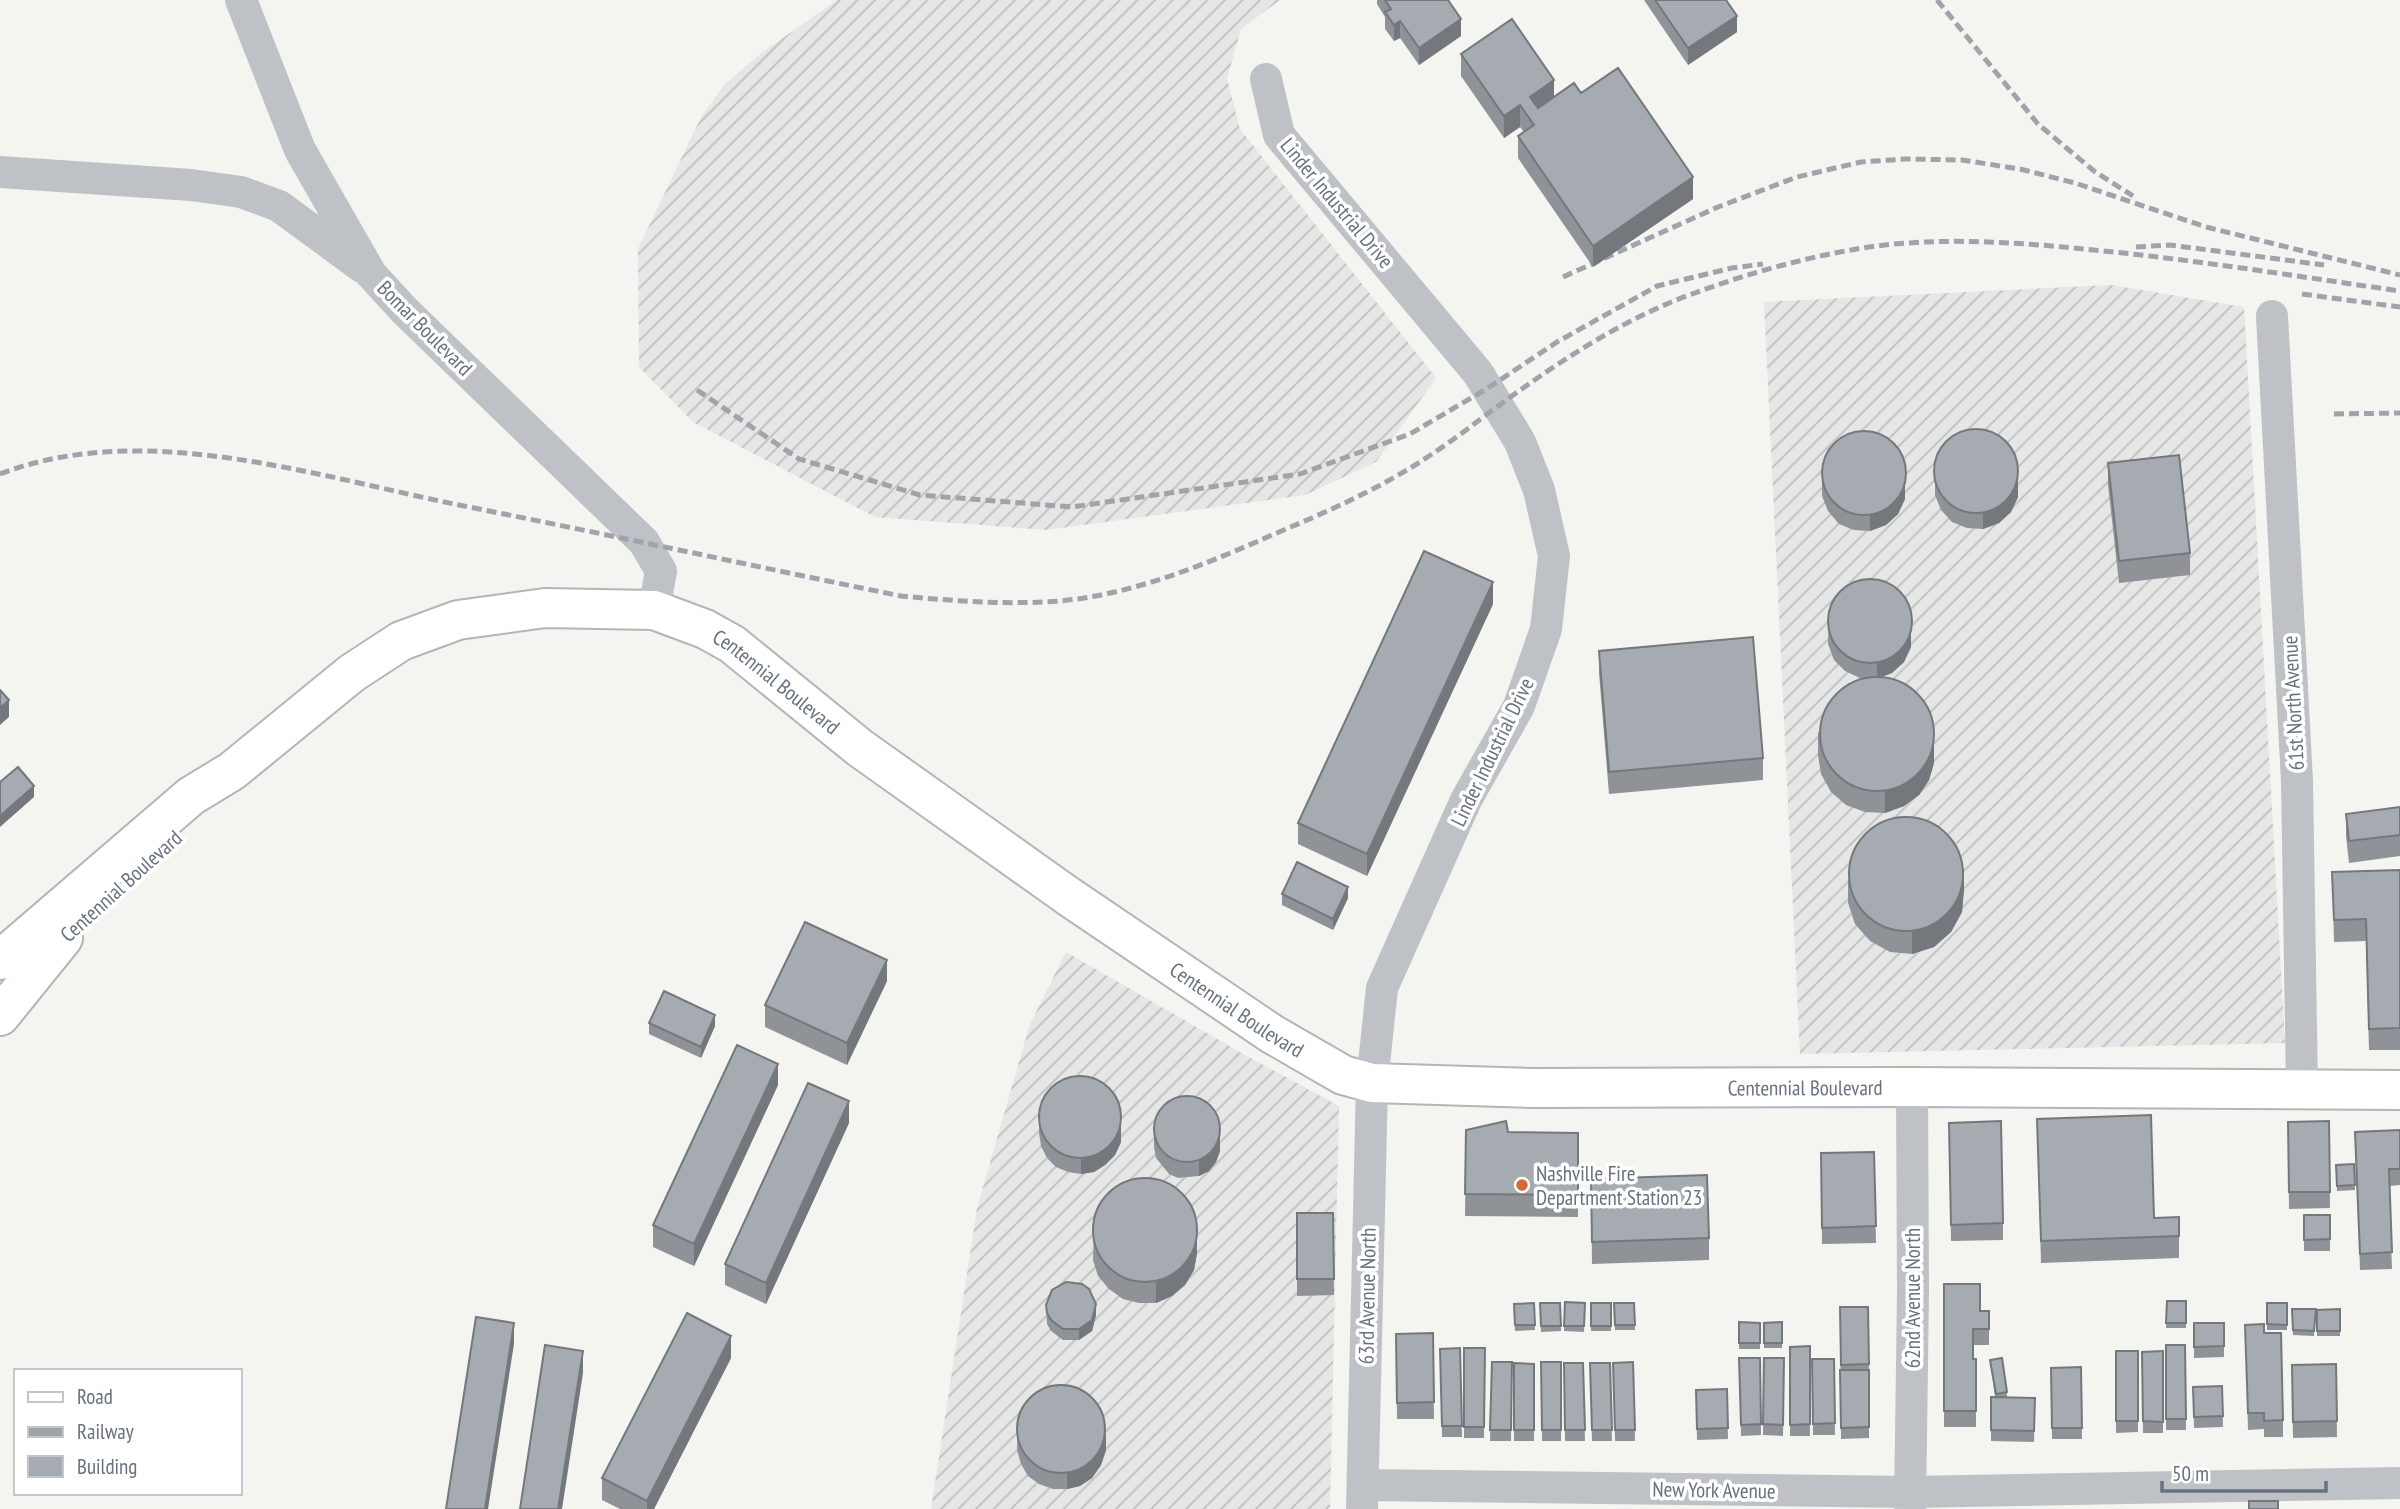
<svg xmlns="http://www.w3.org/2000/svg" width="2400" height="1509" font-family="'PT Sans Narrow',sans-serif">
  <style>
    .industrial { fill: url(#industrial-furrows) }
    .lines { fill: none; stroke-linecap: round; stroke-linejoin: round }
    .major-casing { stroke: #b2b5b9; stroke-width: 42 }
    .highway-casing { stroke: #b1b4b7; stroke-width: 42 }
    .minor { stroke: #bec1c5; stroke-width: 32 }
    .major { stroke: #fff; stroke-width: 38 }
    .highway { stroke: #fff; stroke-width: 38 }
    .rail { stroke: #a0a4aa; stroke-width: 5; stroke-dasharray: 10 5; stroke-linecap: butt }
    .wall { fill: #8f9398 }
    .shaded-wall { fill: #74787c }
    .building { fill: #a6abb1; stroke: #74787c; stroke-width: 2 }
    .poi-dot { fill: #cf6b37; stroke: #fff; stroke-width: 2.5 }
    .labels { text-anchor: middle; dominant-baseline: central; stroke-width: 7; stroke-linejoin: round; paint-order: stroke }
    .street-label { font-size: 21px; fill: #67717f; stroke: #fff }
    .poi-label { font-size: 21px; fill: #67717f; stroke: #fff; text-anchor: start }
  </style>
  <defs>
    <pattern id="industrial-furrows" width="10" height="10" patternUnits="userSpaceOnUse" patternTransform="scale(1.75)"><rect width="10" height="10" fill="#e5e6e5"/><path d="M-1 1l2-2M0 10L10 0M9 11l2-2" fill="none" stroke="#bdbfbf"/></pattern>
  </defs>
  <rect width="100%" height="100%" fill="#f4f4f1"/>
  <!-- industrial -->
  <path class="industrial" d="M837 0H1280L1241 29 1227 79 1240 129 1436 378 1376 462 1305 495 1046 530 875 517 693 422 639 367 638 249 701 117 725 84 764 51Z
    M2111 285 2244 307 2285 1043 1800 1054 1764 302Z
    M1066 952 1245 1055 1339 1106 1330 1509H931L977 1208 1030 1024Z"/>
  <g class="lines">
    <!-- major casing -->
    <g class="major-casing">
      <g id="major">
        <path id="s1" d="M0 960 191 796 232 771 352 673 401 641 458 620 545 608 654 610 705 629 732 644 860 748 1068 896 1272 1034 1343 1075 1372 1083 1534 1088 1912 1087 2400 1090"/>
      </g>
    </g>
    <!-- highway casing -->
    <g class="highway-casing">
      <path id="highway" d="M0 1016 63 938"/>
    </g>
    <!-- minor -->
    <path class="minor" d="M241 0 300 150 371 274 405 311 644 542 661 571 654 610
      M1266 79 1279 135 1478 373 1520 442 1539 490 1554 556 1546 629 1519 706 1466 800 1382 988 1372 1083 1362 1509
      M0 172 191 185 241 192 279 206 362 267
      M2272 316 2297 781 2302 1090
      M1363 1485 1910 1492 2400 1483
      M1910 1509 1913 1291 1912 1087"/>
    <!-- major -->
    <use href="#major" class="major"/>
    <!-- highway -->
    <use href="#highway" class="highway"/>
    <!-- rail -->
    <path class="rail" d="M1937 0 2038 124 2094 171 2133 196
      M2136 247 2170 245 2324 265
      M1563 277 1718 207 1797 177 1861 162 1905 159 1962 160 2020 169 2075 183 2206 227 2400 275
      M2302 294 2400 307
      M697 390 799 459 920 495 1072 507 1300 474 1410 434 1488 388 1557 342 1657 286 1732 268 1763 264
      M2334 414 2400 413
      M0 474C143 419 315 476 459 505 606 534 753 566 901 596 954 601 1006 605 1060 601 1134 594 1204 565 1272 535 1329 511 1384 487 1435 452 1464 433 1490 411 1519 391 1572 353 1631 316 1692 294 1749 273 1809 256 1869 247 1940 237 2013 242 2084 249 2190 259 2295 276 2400 291"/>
  </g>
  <!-- wall -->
  <path class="wall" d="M1377 0H1448L1461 36 1419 65 1400 38 1394 41 1385 29V17L1377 4Z
    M1644 0H1726L1737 32 1688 65Z
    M1461 54 1554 97 1581 93 1693 199 1593 267 1518 158V136L1524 132 1520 127 1504 138 1461 76Z
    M2108 463 2190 553V575L2119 583 2108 485Z
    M1935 478 2018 497 2011 512 1999 523 1983 529 1967 528 1952 522 1941 510 1935 495Z
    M1822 480 1905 499 1898 514 1886 525 1870 531 1854 530 1839 524 1828 511 1822 496Z
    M1493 604 1367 876 1298 844V823Z
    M1829 611 1911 647 1904 662 1892 673 1883 676 1934 763 1929 780 1919 795 1904 806 1885 813 1865 812 1846 805 1831 792 1821 774 1818 755V733L1860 678 1845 671 1834 660 1828 644Z
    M1599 651 1763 758V780L1609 794 1599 673Z
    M2400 807V856L2349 863 2346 836V814Z
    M2400 870V1050H2369L2366 941 2334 942 2332 872Z
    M1848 881 1964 889 1962 912 1951 932 1934 947 1912 954 1890 952 1870 941 1855 924 1848 903Z
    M1282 894 1348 898 1333 930 1282 905Z
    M887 981 847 1065 765 1027V1005Z
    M649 1023 715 1026 701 1058 649 1034Z
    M778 1085 694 1266 653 1247V1225Z
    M1039 1117 1121 1142 1115 1155 1105 1165 1094 1172 1081 1174 1068 1172 1056 1167 1047 1158 1041 1146 1039 1133Z
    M2037 1119 2154 1218 2179 1236V1258L2041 1263Z
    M2329 1121 2330 1208 2289 1209 2288 1122Z
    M849 1123 766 1304 725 1285V1264Z
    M1466 1130 1508 1132 1578 1133V1217L1465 1216Z
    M2400 1130V1185L2389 1186 2392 1269 2360 1270 2355 1132Z
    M1154 1131 1220 1151 1216 1162 1209 1171 1199 1176 1178 1178 1169 1174 1156 1158 1154 1147Z
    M1949 1139 2003 1223V1240L1951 1241Z
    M1874 1152 1876 1243 1822 1244 1821 1153Z
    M2354 1164 2355 1190 2337 1191 2336 1165Z
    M1591 1179 1709 1238V1260L1592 1264Z
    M1297 1213H1333L1334 1295 1297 1296Z
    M2304 1215H2330V1251H2304Z
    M1094 1221 1197 1253 1194 1270 1185 1285 1172 1296 1156 1303H1139L1123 1299 1109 1289 1098 1276 1093 1260Z
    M1944 1284 1980 1311H1989V1345H1973V1359H1976V1427H1944Z
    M2167 1301H2186V1328H2166Z
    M1565 1302 1585 1303 1584 1332 1564 1331Z
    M1534 1303 1535 1330 1515 1331 1514 1304Z
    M1540 1303H1560L1561 1331 1541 1332Z
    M1591 1303H1611V1331H1591Z
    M1614 1303H1634L1635 1330H1615Z
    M2267 1303H2287V1330H2267Z
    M1046 1305 1096 1315 1092 1331 1079 1340H1063L1051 1331 1047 1324Z
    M1840 1307 1869 1364V1438L1841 1439Z
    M2292 1309H2316L2314 1336 2293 1335Z
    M2340 1309V1336H2317V1310Z
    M1739 1322 1760 1323V1349H1739Z
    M1782 1322V1348H1764V1323Z
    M2194 1323H2224V1357L2194 1358Z
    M2245 1325 2264 1333 2283 1420V1437H2264V1429L2248 1430Z
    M1433 1333 1434 1419H1397L1396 1334Z
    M2166 1345H2185L2186 1430H2166Z
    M1810 1346V1436H1790V1347Z
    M1460 1348 1462 1437H1442L1440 1349Z
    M1464 1348H1485L1484 1438H1464Z
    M2116 1351H2138V1432L2116 1433Z
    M2163 1351V1433H2143L2142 1352Z
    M731 1358 654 1509H620L602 1500V1478Z
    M1739 1358H1760L1761 1435 1741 1436Z
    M1764 1358H1784L1783 1436 1763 1435Z
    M1812 1359H1834L1835 1435H1813Z
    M1990 1360 2007 1392V1397L2035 1398 2034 1442 1991 1441V1397H1995Z
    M1492 1362H1512L1511 1441H1490Z
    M1541 1362H1561V1441H1542Z
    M1633 1362 1635 1441H1615L1613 1363Z
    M1514 1363 1534 1364V1441H1514Z
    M1564 1363H1583L1585 1441H1565Z
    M1590 1363H1610L1612 1441H1592Z
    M2336 1364 2337 1437 2293 1438 2292 1365Z
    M2081 1367 2082 1439H2052L2051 1368Z
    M2222 1386 2223 1427 2194 1428 2193 1387Z
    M1727 1389 1728 1439 1697 1440 1696 1390Z
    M1018 1420 1106 1450 1101 1465 1092 1478 1080 1486 1067 1489H1053L1039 1484 1028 1476 1021 1464 1017 1450Z"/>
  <!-- shaded-wall -->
  <path class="shaded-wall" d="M1737 16V32L1688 65V48Z
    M1461 19V36L1419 65V48Z
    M1400 21V38L1394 41V25Z
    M1554 80V102L1530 119V97Z
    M1520 105V127L1504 138V116Z
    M1693 177V199L1593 267V246Z
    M2018 464V497L2011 512 1999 523 1983 529V512Z
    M1905 466V499L1898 514 1886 525 1870 531V514Z
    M1493 582V604L1367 876V854Z
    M1911 614V647L1904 662 1892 673 1877 679V662Z
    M9 700V717L0 725V708Z
    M1934 741V763L1929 780 1919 795 1904 806 1885 813V791Z
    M34 786V797L0 827V816Z
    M1964 868V889L1962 912 1951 932 1934 947 1912 954V932Z
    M1348 887V898L1333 930V919Z
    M887 960V981L847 1065V1043Z
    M715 1015V1026L701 1058V1047Z
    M778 1064V1085L694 1266V1244Z
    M849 1101V1123L766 1304V1283Z
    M1121 1112V1142L1115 1155 1105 1165 1094 1172 1081 1174V1158Z
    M1220 1134V1151L1216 1162 1209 1171 1199 1176V1160Z
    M1197 1231V1253L1194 1270 1185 1285 1172 1296 1156 1303V1281Z
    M1096 1304V1315L1092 1331 1079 1340V1329Z
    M514 1323V1344L488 1509H485Z
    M731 1336V1358L654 1509H647V1501Z
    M583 1351V1373L562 1509H558Z
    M1106 1434V1450L1101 1465 1092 1478 1080 1486 1067 1489V1473Z"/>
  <!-- building -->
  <path class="building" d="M1385 0H1448L1461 19 1419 48 1400 21 1394 25 1385 12 1391 9Z
    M1655 0H1726L1737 16 1688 48Z
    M1512 19 1554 80 1530 97 1538 108 1574 83 1581 93 1618 68 1693 177 1593 246 1518 136 1534 125 1520 105 1504 116 1461 54Z
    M1934 471a42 42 0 1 1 84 0a42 42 0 1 1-84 0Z
    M1822 473a42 42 0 1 1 84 0a42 42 0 1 1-84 0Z
    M2179 455 2190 553 2119 561 2108 463Z
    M1424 551 1493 582 1367 854 1298 823Z
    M1828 621a42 42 0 1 1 84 0a42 42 0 1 1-84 0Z
    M1753 637 1763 758 1609 772 1599 651Z
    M1820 734a57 57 0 1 1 114 0a57 57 0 1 1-114 0Z
    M0 690 9 700 0 708Z
    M18 767 34 786 0 816V782Z
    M2400 807V835L2349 841 2346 814Z
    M1849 874a57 57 0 1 1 114 0a57 57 0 1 1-114 0Z
    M1297 862 1348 887 1333 919 1282 894Z
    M2400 870V1028L2369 1029 2366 919 2334 920 2332 872Z
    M805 922 887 960 847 1043 765 1005Z
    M664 991 715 1015 701 1047 649 1023Z
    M737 1045 778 1064 694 1244 653 1225Z
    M1039 1117a41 41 0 1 1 82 0a41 41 0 1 1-82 0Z
    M808 1083 849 1101 766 1283 725 1264Z
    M1154 1129a33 33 0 1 1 66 0a33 33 0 1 1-66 0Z
    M2151 1115 2154 1218 2179 1217V1236L2041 1241 2037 1119Z
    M1506 1121 1508 1132 1578 1133V1195L1465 1194 1466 1130Z
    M2001 1121 2003 1223 1951 1225 1949 1123Z
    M2329 1121 2330 1192H2289L2288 1122Z
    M2400 1130V1169H2389L2392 1252 2360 1254 2355 1132Z
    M1874 1152 1876 1226 1822 1228 1821 1153Z
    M2354 1164 2355 1185 2337 1186 2336 1165Z
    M1707 1175 1709 1238 1592 1242 1591 1179Z
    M1093 1230a52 52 0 1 1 104 0a52 52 0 1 1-104 0Z
    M1297 1213H1333L1334 1279H1297Z
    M2304 1215H2330V1239L2304 1240Z
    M1066 1282 1082 1284 1089 1289 1096 1304 1092 1320 1079 1329H1063L1051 1320 1047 1313 1046 1305 1052 1290Z
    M1944 1284H1980V1311H1989V1329H1973V1359H1976V1411H1944Z
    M2167 1301H2186V1323H2166Z
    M1565 1302 1585 1303 1584 1326H1564Z
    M1534 1303 1535 1325H1515L1514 1304Z
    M1540 1303H1560L1561 1326H1541Z
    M1591 1303H1611V1326H1591Z
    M1614 1303H1634L1635 1325H1615Z
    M2267 1303H2287V1325L2267 1324Z
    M1840 1307H1868L1869 1364 1841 1365Z
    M2292 1309H2316L2314 1331 2293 1330Z
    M2340 1309V1331H2317V1310Z
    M687 1313 731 1336 647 1501 602 1478Z
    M476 1317 514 1323 485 1509H446Z
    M1739 1322 1760 1323V1343H1739Z
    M1782 1322V1343H1764V1323Z
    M2194 1323H2224V1346L2194 1347Z
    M2264 1324V1333H2281L2283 1420 2264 1421V1413H2248L2245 1325Z
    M1433 1333 1434 1402 1397 1403 1396 1334Z
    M545 1345 583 1351 558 1509H520Z
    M2166 1345H2185L2186 1419H2166Z
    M1810 1346V1424L1790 1425V1347Z
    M1460 1348 1462 1426H1442L1440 1349Z
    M1464 1348H1485L1484 1427H1464Z
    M2116 1351H2138V1421H2116Z
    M2163 1351V1422L2143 1421 2142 1352Z
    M1739 1358H1760L1761 1424 1741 1425Z
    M1764 1358H1784L1783 1425 1763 1424Z
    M2002 1358 2007 1392 1996 1394 1990 1360Z
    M1812 1359H1834L1835 1423 1813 1424Z
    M1492 1362H1512L1511 1430H1490Z
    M1541 1362H1561V1430H1542Z
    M1633 1362 1635 1430H1615L1613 1363Z
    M1514 1363 1534 1364V1430H1514Z
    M1564 1363H1583L1585 1430H1565Z
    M1590 1363H1610L1612 1430H1592Z
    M2336 1364 2337 1421 2293 1422 2292 1365Z
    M2081 1367 2082 1428H2052L2051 1368Z
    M1840 1370H1869V1427L1841 1428Z
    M1017 1429a44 44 0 1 1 88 0a44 44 0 1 1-88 0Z
    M2222 1386 2223 1416 2194 1417 2193 1387Z
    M1727 1389 1728 1428 1697 1429 1696 1390Z
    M1991 1397 2035 1398 2034 1431 1991 1430Z
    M2249 1501H2278V1509H2249Z"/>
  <!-- markers -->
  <circle class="poi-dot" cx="1522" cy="1185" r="7"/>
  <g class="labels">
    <!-- street labels -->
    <g class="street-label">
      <text transform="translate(1337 203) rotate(50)">Linder Industrial Drive</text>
      <text transform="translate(425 328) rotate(45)">Bomar Boulevard</text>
      <text stroke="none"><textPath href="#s1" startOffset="914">Centennial Boulevard</textPath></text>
      <text transform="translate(2293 703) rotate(-93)">61st North Avenue</text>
      <text transform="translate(1492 752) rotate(-64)">Linder Industrial Drive</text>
      <text transform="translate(121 886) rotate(-42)">Centennial Boulevard</text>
      <text stroke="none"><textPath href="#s1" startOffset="1480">Centennial Boulevard</textPath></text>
      <text stroke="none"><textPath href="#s1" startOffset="2068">Centennial Boulevard</textPath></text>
      <text transform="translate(1367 1296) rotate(-89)">63rd Avenue North</text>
      <text transform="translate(1912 1298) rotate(-90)">62nd Avenue North</text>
      <text transform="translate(1714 1490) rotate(1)">New York Avenue</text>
    </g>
    <!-- poi labels -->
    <g class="poi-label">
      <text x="1536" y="1173">Nashville Fire<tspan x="1536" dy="24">Department Station 23</tspan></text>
    </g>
  </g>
  <!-- legend -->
  <rect x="14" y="1369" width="228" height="126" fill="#ffffff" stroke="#c2c6cc" stroke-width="2"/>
  <rect x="28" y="1392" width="35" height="10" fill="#ffffff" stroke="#c2c6cc" stroke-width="2"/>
  <text x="77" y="1404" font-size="21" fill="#67717f">Road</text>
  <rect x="28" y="1427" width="35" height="10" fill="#a0a4aa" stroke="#c2c6cc" stroke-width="2"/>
  <text x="77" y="1439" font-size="21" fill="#67717f">Railway</text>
  <rect x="28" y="1456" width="35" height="21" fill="#a6abb1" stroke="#c2c6cc" stroke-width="2"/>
  <text x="77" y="1474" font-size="21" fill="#67717f">Building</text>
  <!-- scale -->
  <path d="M2162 1481v10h164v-10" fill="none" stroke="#67717f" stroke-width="3.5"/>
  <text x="2172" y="1481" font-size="21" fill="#67717f" stroke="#ffffff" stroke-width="5" paint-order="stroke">50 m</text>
</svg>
